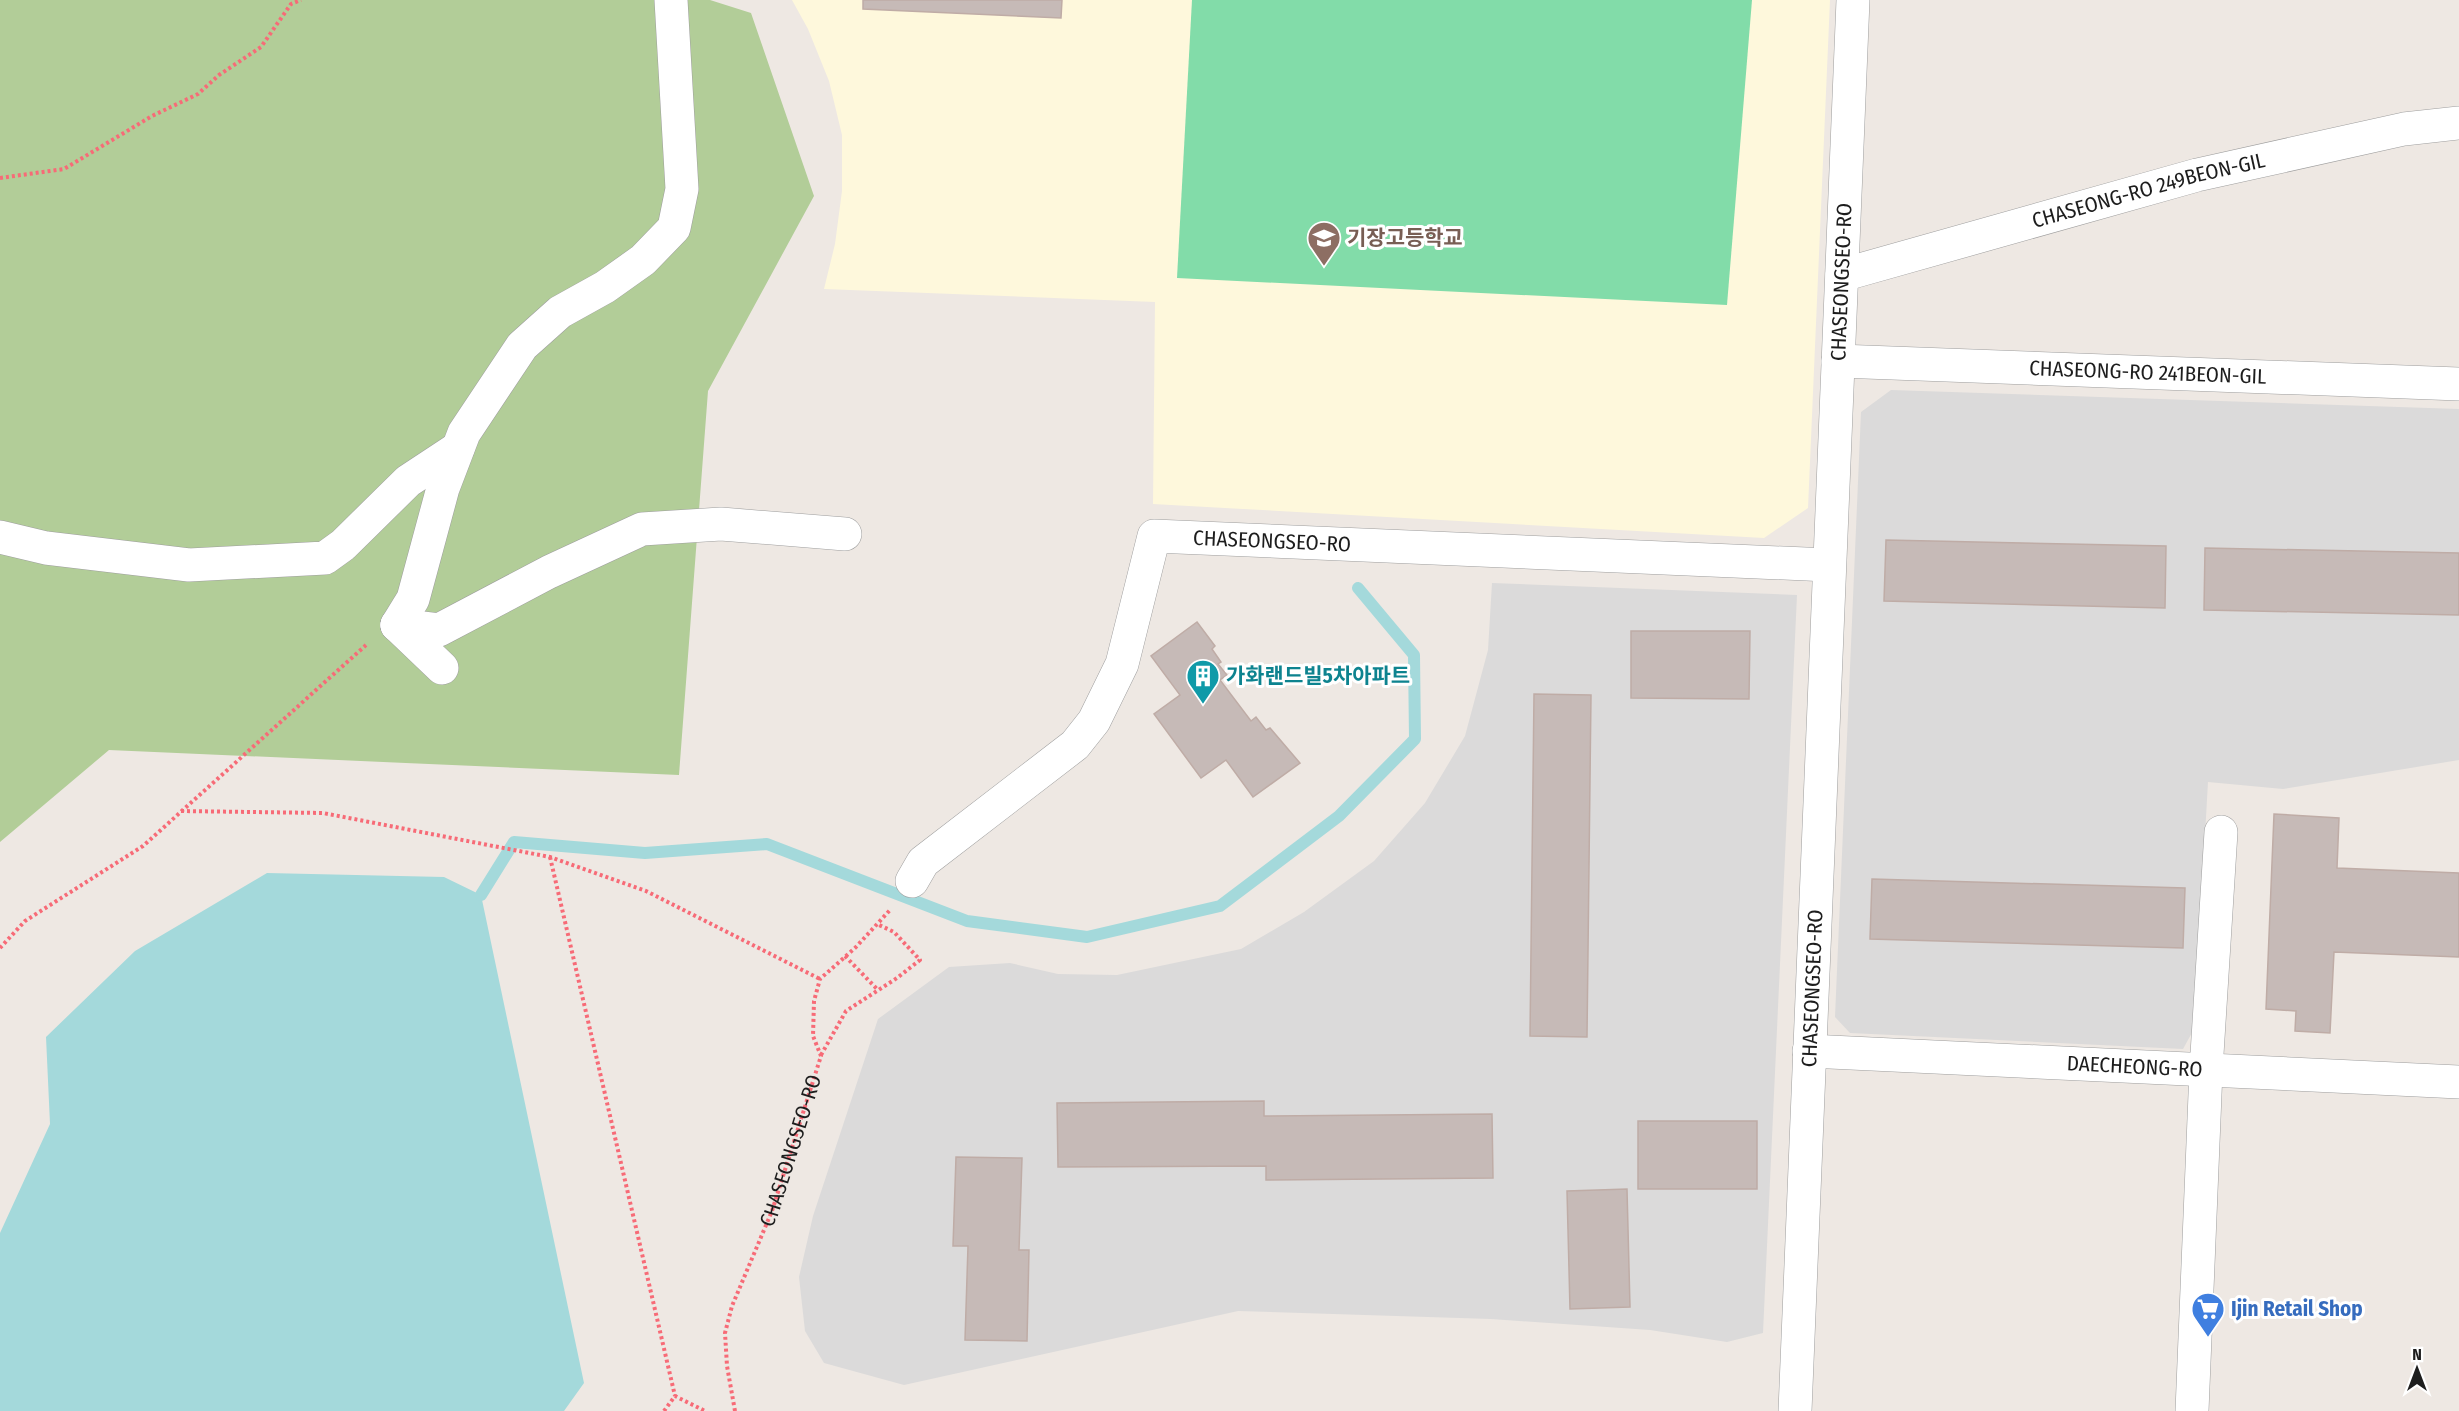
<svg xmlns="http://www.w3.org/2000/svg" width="2459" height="1411" font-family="'Fira Sans Condensed','Noto Sans KR',sans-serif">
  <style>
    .residential { fill: #dbdada }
    .education { fill: #fef8dc }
    .forest { fill: #b2cd98 }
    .pitch { fill: #82dca9 }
    .water { fill: #a4d9db }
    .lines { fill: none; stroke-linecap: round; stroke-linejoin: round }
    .stream { stroke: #a4d9db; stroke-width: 12 }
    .building { fill: #c6bab7; stroke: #bfaca6; stroke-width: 1.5 }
    .minor-casing { stroke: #9e9e9e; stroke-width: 34 }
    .path { stroke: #f76b77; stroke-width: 4; stroke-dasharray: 3 3; stroke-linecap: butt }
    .minor { stroke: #fff; stroke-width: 33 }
    .labels { text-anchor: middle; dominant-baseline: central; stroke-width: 6; stroke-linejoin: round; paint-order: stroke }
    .street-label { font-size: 21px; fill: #1d1d1d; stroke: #fff }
    .education-label { font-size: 21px; font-weight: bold; fill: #785e54; stroke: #fff; text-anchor: start }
    .culture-label { font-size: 21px; font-weight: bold; fill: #0d838f; stroke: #fff; text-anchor: start }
    .shop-label { font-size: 21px; font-weight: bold; fill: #366cbe; stroke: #fff; text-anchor: start }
  </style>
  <rect width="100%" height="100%" fill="#eee8e3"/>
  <!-- residential -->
  <path class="residential" d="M1891 390 2459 409V760L2283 789 2208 782 2194 1029 2183 1049 1850 1033 1835 1017 1861 412Z
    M1492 583 1797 595 1763 1333 1727 1342 1650 1330 1491 1319 1238 1311 904 1385 824 1363 805 1331 799 1277 813 1216 878 1019 949 967 1010 963 1058 974 1117 975 1241 949 1304 912 1374 861 1425 803 1465 736 1488 650Z"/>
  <!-- education -->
  <path class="education" d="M792 0H1830L1808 508 1764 538 1153 504 1155 302 824 289 835 244 842 191V135L829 81 808 29Z"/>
  <!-- forest -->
  <path class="forest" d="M0 0H710L751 13 814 196 708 391 679 775 109 750 0 842Z"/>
  <!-- pitch -->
  <path class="pitch" d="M1192 0H1752L1727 305 1177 278Z"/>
  <!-- water -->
  <path class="water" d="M267 873 444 877 481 895 584 1383 564 1411H0V1233L50 1124 46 1037 135 951Z"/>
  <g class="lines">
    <!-- stream -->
    <path class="stream" d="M481 895 514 842 645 853 767 844 967 921 1087 937 1220 906 1339 816 1415 739 1414 655 1358 588"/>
  </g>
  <!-- building -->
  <path class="building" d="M863 0H1062L1061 18 863 9Z
    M1886 540 2166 546 2165 608 1884 601Z
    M2205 548 2459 553V615L2204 610Z
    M1197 622 1215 646 1212 649 1221 662 1218 664 1227 675 1220 680 1251 721 1256 717 1266 730 1270 728 1300 763 1253 797 1226 760 1201 778 1154 714 1180 695 1151 656Z
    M1631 631H1750L1749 699 1631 698Z
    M1534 694 1591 695 1587 1037 1530 1036Z
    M2274 814 2339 818 2337 868 2459 873V957L2334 952 2330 1033 2295 1031 2296 1011 2266 1009Z
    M1872 879 2185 888 2183 948 1870 939Z
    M1264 1101V1116L1492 1114 1493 1178 1266 1180V1166L1058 1167 1057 1103Z
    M1638 1121H1757V1189H1638Z
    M956 1157 1022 1158 1019 1250H1029L1027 1341 965 1340 968 1246H953Z
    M1627 1189 1630 1307 1570 1309 1567 1191Z"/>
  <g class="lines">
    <!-- minor casing -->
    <g class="minor-casing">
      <g id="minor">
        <path id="s2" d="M1842 275 2197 175 2404 129 2459 123"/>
        <path id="s3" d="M1838 361 2459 384"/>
        <path d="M0 537 46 548 189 565 325 558 343 545 408 481 458 448"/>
        <path d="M397 625 413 599 443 488 464 433 522 346 560 312 605 287 643 260 674 228 682 189 671 0"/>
        <path d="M397 625 439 630 549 572 642 529 721 524 845 534"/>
        <path d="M397 625 442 668"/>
        <path id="s4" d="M912 881 923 862 1075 745 1094 721 1122 664 1154 536 1829 565"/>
        <path id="s5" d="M1809 1051 2459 1082"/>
        <path id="s6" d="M1795 1411 1853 0"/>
        <path d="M2192 1411 2206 1070 2221 832"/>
      </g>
    </g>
    <!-- path -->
    <g class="path">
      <path d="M0 178 64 169 152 116 198 94 219 75 261 47 291 4 301 0"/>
      <path d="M181 811 323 813 550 857 646 891 820 979"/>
      <path d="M550 857 675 1396"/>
      <path d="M0 948 25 921 143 846 366 645"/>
      <path d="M845 956 878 990"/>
      <path d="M821 1055 846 1011 897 978 920 960 894 932 877 924"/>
      <path d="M664 1411 675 1396 705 1411"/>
      <path id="s1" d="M735 1411 727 1366 725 1333 732 1306 772 1211 821 1056 813 1036 814 1001 820 979 856 947 890 910"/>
    </g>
    <!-- minor -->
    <use href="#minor" class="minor"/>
  </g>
  <!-- icons -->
  <defs>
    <g id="school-pin" transform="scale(1.725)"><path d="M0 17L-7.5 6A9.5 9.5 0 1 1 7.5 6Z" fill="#8d6e63" stroke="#fff"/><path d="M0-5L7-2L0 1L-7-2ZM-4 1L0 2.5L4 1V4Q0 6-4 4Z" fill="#fff"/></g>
    <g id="building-pin" transform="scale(1.725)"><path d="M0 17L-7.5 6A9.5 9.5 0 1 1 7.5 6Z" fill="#0f9aa8" stroke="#fff"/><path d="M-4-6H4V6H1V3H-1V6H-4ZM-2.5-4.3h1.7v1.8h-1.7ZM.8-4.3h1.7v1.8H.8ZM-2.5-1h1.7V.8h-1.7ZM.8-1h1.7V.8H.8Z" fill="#fff"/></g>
    <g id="supermarket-pin" transform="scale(1.725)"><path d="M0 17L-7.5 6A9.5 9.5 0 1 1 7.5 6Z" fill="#3f7fe0" stroke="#fff"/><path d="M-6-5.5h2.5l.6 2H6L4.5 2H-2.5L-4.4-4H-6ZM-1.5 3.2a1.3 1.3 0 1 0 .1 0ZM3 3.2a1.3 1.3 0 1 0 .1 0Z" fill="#fff"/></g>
  </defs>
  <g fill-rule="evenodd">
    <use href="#school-pin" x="1324" y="238"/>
    <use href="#building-pin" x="1203" y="676"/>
    <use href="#supermarket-pin" x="2208" y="1309"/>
  </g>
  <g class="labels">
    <!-- street labels -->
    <g class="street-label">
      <text stroke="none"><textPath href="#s2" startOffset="318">CHASEONG-RO 249BEON-GIL</textPath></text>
      <text stroke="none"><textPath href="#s6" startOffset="1130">CHASEONGSEO-RO</textPath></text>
      <text stroke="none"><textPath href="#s3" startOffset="310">CHASEONG-RO 241BEON-GIL</textPath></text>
      <text stroke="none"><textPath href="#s4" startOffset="558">CHASEONGSEO-RO</textPath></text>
      <text stroke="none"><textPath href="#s6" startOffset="423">CHASEONGSEO-RO</textPath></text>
      <text stroke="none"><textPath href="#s5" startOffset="326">DAECHEONG-RO</textPath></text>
      <text stroke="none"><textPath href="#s1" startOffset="273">CHASEONGSEO-RO</textPath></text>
    </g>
    <!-- education labels -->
    <g class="education-label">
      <text x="1347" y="238">기장고등학교</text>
    </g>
    <!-- culture labels -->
    <g class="culture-label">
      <text x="1226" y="676">가화랜드빌5차아파트</text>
    </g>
    <!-- shop labels -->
    <g class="shop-label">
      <text x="2231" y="1309">Ijin Retail Shop</text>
    </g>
  </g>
  <!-- north arrow -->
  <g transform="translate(2417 1369)" stroke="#ffffff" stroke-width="4.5" paint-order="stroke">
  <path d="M0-4.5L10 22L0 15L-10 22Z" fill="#1d1d1d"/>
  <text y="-9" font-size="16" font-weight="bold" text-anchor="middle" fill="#1d1d1d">N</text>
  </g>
</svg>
